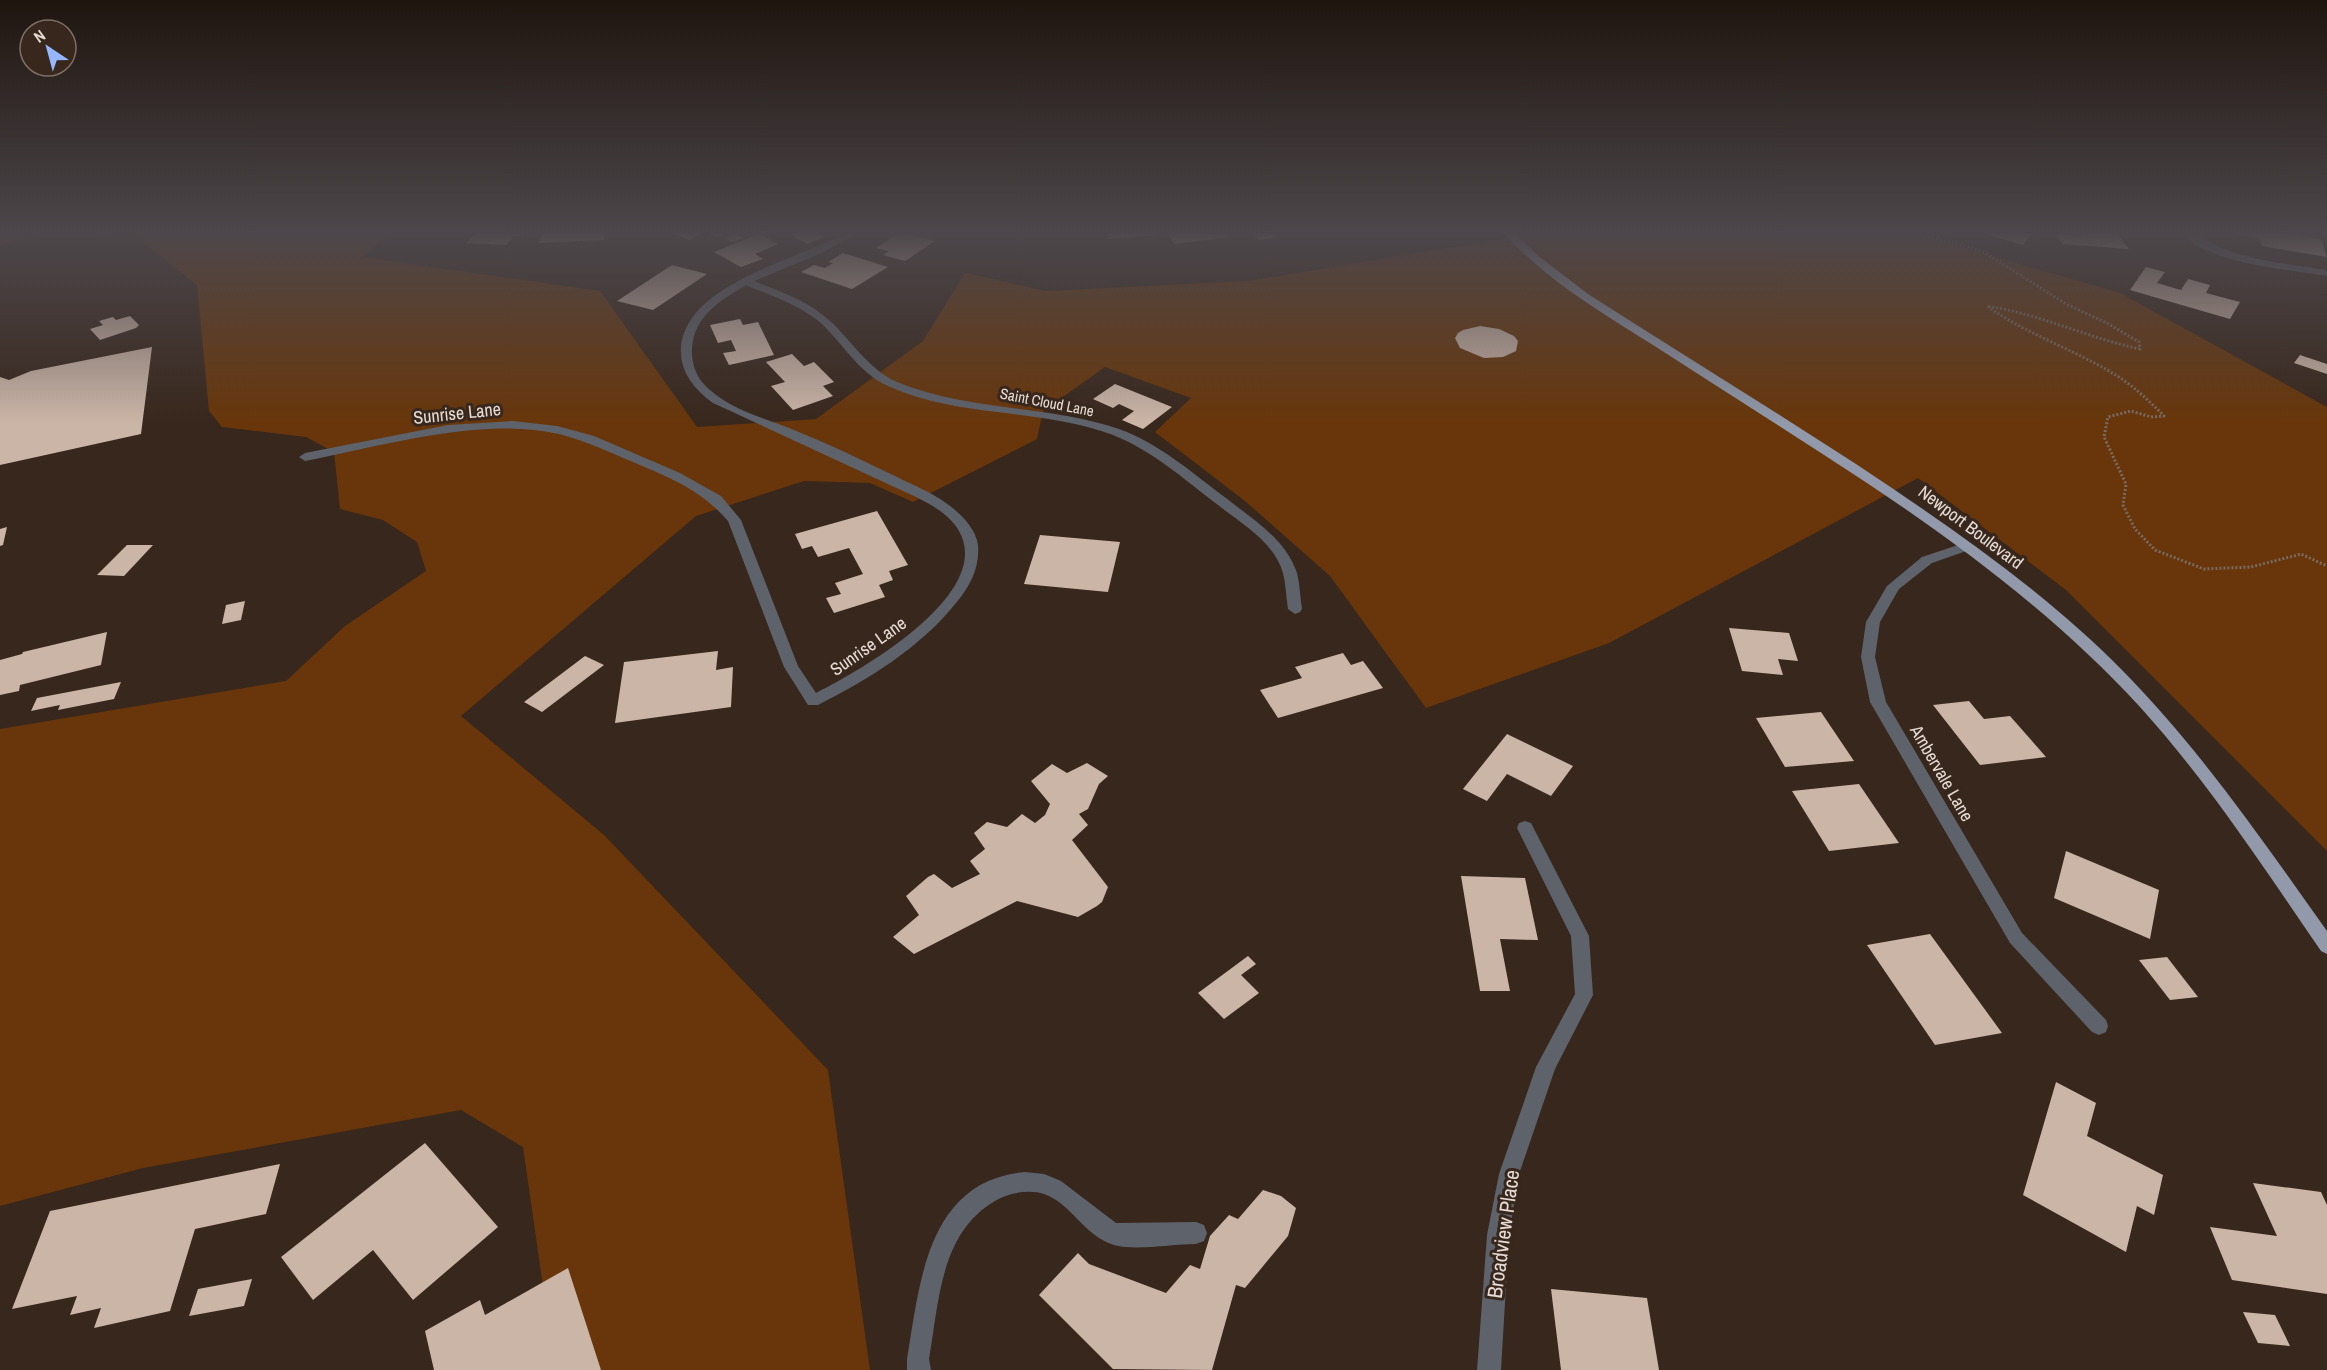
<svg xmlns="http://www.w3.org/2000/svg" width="2327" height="1370" font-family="'Archivo Narrow',sans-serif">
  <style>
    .green { fill: #68360a }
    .building { fill: #cbb5a7 }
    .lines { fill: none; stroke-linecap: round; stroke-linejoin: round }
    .path { stroke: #7a6b61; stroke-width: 3; stroke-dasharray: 2 2; stroke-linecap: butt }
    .minor { fill: #5e626b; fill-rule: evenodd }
    .major { fill: #9199aa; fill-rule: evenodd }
    .labels { text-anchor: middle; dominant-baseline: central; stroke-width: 6; stroke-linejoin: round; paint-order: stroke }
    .far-street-label { font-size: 15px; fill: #e6dbd4; stroke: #38271c }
    .street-label { font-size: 18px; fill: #e6dbd4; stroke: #38271c }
    .near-street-label { font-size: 21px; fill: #e6dbd4; stroke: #38271c }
  </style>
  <rect width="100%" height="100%" fill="#38271c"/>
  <!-- green -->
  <path class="green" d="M0 232H49L0 245Z
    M60 232H391L362 257 600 291 697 427 816 419 923 341 965 273 1046 291 1249 281 1524 235 1523 232H1909L2120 293 2327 407V851L2066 590 1918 478 1609 643 1426 708 1330 576 1245 501 1155 432 1191 398 1105 367 1043 411 1037 439 913 502 870 483 804 481 696 516 461 716 604 835 828 1070 870 1370H555L523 1147 461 1110 143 1168 0 1206V729L286 681 345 626 426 571 417 542 383 520 340 509 334 452 306 437 222 427 209 411 197 285 135 236Z"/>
  <!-- building -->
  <path class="building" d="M478 232H527L522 236H514L506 245 466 243Z
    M544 232H607L603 240 538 243Z
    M672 232H731L717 237 707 232 689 240Z
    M792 232H814L825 237 807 244 788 233Z
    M900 232 935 241 905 261 883 255 889 251 876 248Z
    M1107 232H1156L1158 235 1109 239Z
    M1167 232H1227L1230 237 1174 244Z
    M1252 232H1272L1277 237 1259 240Z
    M1979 232H2033L2023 245Z
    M2079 232H2116L2129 249 2062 244 2056 234 2082 237Z
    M2235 232H2281L2321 239 2327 257 2262 246 2259 238 2236 234Z
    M736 233 744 238 732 242 724 238Z
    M759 234 778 244 755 254 763 259 741 267 714 252Z
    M843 253 888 267 852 289 801 272 814 265 825 268 833 263 828 262Z
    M672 265 707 274 653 310 617 301Z
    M2146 267 2165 272 2157 283 2181 290 2188 279 2210 285 2206 293 2240 302 2230 319 2130 290Z
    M130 316 139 325 136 328 100 340 90 329 103 325 99 321 113 317 116 320Z
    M740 319 743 325 758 322 774 355 729 365 723 353 736 351 731 340 718 343 710 325Z
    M1480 326 1499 329 1514 336 1518 341 1516 351 1503 357 1484 358 1460 348 1455 338 1458 333 1463 330Z
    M152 347 141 434 0 465V377L9 380 31 371Z
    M792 354 804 366 814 362 834 382 823 386 833 396 793 410 771 386 785 382 766 362Z
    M2300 355 2327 364V374L2294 363Z
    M1115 384 1172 407 1143 429 1122 420 1134 411 1119 404 1113 408 1093 399Z
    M877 511 908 565 889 571 893 580 879 585 885 597 834 613 826 598 841 594 835 583 863 574 849 548 818 557 812 546 802 549 795 534Z
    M7 527 3 545 0 546V529Z
    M1040 535 1120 542 1108 592 1024 584Z
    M127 545H153L124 576 97 575Z
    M245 601 241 620 222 624 226 605Z
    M1729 628 1789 633 1798 661 1778 659 1783 675 1742 671Z
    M107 632 101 665 20 685 19 691 0 695V660L22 654 23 652Z
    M718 651 716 670 733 667 731 707 615 723 624 662Z
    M1343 653 1351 665 1363 661 1383 688 1278 718 1260 690 1302 678 1295 667Z
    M585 656 604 665 542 712 524 702Z
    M121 682 114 699 58 710 60 705 31 711 37 698Z
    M1969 701 1984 719 2010 716 2046 757 1980 765 1933 705Z
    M1821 712 1854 761 1785 767 1756 718Z
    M1507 734 1573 766 1551 796 1507 774 1487 801 1463 789Z
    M1087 763 1108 776 1099 784 1088 809 1079 814 1088 825 1072 840 1108 887 1102 902 1097 906 1078 917 1017 901 914 954 893 937 919 915 906 896 928 877 934 874 952 888 980 874 970 861 985 849 974 833 987 822 1007 827 1022 814 1035 823 1045 815 1050 804 1031 781 1052 764 1067 773Z
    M1859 784 1899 843 1829 851 1792 791Z
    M2066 851 2159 890 2150 939 2054 898Z
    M1461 876 1525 878 1538 940 1500 939 1510 991H1480Z
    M1930 934 2002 1033 1935 1045 1867 945Z
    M1248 956 1256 964 1241 975 1259 993 1224 1019 1198 993Z
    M2167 957 2198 997 2170 1000 2139 960Z
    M2056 1082 2096 1103 2087 1136 2163 1175 2154 1215 2137 1206 2126 1252 2023 1195Z
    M425 1143 498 1227 413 1300 373 1250 313 1300 281 1257Z
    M280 1164 266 1214 195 1229 170 1311 94 1328 101 1308 70 1315 77 1296 12 1309 50 1211Z
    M2253 1183 2321 1192 2327 1205V1294L2232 1280 2210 1227 2277 1236Z
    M1263 1190 1281 1196 1296 1208 1288 1236 1245 1288 1236 1285 1212 1370 1113 1369 1039 1295 1078 1253 1089 1264 1166 1293 1190 1265 1200 1269 1210 1236 1229 1215 1238 1219Z
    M568 1268 601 1370H434L425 1331 480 1300 485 1315Z
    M252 1279 244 1306 189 1316 198 1289Z
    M1551 1289 1647 1298 1659 1370H1561Z
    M2243 1312 2275 1315 2290 1346 2258 1343Z"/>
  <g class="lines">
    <!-- path -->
    <path class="path" d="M1909 232 1982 251 2066 304 2107 323 2139 342 2140 349C2088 338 2040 314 1987 306 2029 336 2079 351 2122 379 2138 390 2151 403 2164 416L2151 417 2131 411 2108 417 2104 437 2126 484 2123 505 2135 529 2155 550 2204 569 2251 567 2301 554 2327 566"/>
    <!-- minor -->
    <path class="minor" d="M848 232H859L822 253 754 281C781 292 809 301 830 321 852 341 868 369 897 382 967 411 1047 405 1119 429 1159 443 1192 473 1226 498 1252 519 1286 539 1297 573 1300 585 1300 597 1302 609L1300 612 1295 614 1288 609C1286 597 1286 585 1283 573 1274 542 1242 524 1218 505 1185 480 1153 451 1113 435 1041 408 958 418 888 386 859 373 844 345 822 324 800 305 772 296 746 285 721 300 694 316 692 348 691 360 695 373 702 382 724 408 764 418 794 430 829 444 864 461 897 477 913 485 931 492 946 503 959 512 976 528 978 545 980 567 970 587 956 603 920 648 869 679 818 705H808L784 667 728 521C703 492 675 480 640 465 613 454 587 441 559 434 482 416 382 446 305 461L299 457 305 453 448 425 513 421 557 426 594 436 680 473 721 496 741 520 798 666 816 693C860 671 995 594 959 531 950 515 932 505 916 497L713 403C694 389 679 371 681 346 688 282 801 259 848 232Z
      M2178 232C2192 231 2204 240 2217 246 2251 261 2290 264 2327 270V276C2283 269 2211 264 2178 232Z
      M1967 542 1974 546 1972 549 1932 563 1899 589 1880 622 1875 657 1886 702 2022 933 2106 1020 2108 1026 2106 1032 2099 1035 2092 1032 2010 943 1870 702 1861 657 1866 622 1887 586 1922 557Z
      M1525 821 1531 823 1589 936 1593 995 1555 1069 1519 1174 1509 1235 1501 1370H1477L1487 1235 1499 1174 1536 1067 1575 994 1571 936 1517 828 1519 823Z
      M1025 1172 1044 1174 1061 1181 1116 1223 1196 1222 1204 1225 1207 1233 1204 1241 1196 1244C1172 1244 1136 1251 1114 1245 1084 1236 1071 1203 1044 1194 1029 1189 1008 1193 995 1201 940 1233 939 1302 929 1359L931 1370H907V1359C920 1282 927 1181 1025 1172Z"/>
    <!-- major -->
    <path class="major" d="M1503 232H1513L1541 258 1588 294C1677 351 1767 406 1856 464 1949 526 2043 590 2122 670 2200 749 2263 841 2327 931V954L2321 951C2264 868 2208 782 2140 707 2060 620 1965 548 1867 483 1796 436 1724 391 1653 345 1601 312 1544 279 1503 232Z"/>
  </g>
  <!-- sky -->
  <linearGradient id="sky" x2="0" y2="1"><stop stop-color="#1f150f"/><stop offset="0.55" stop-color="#4d474b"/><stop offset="1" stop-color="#4d474b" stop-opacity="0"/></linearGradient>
  <rect width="2327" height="423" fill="url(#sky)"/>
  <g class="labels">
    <!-- far-street labels -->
    <g class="far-street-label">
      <text transform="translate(1047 402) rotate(11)">Saint Cloud Lane</text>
    </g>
    <!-- street labels -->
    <g class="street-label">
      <text transform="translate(457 413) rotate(-6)">Sunrise Lane</text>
      <text transform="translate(1971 527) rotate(37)">Newport Boulevard</text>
      <text transform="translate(868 646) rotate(-35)">Sunrise Lane</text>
      <text transform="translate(1942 773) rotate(60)">Ambervale Lane</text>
    </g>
    <!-- near-street labels -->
    <g class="near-street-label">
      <text transform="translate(1503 1234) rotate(-82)">Broadview Place</text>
    </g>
  </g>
  <!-- north arrow -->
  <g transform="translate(48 48) rotate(324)"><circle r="28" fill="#38271c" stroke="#7e6f66" stroke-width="1.5"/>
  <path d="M0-4.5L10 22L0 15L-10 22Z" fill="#96b6fd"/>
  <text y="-9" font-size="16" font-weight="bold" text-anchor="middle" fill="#e6dbd4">N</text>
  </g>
</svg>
